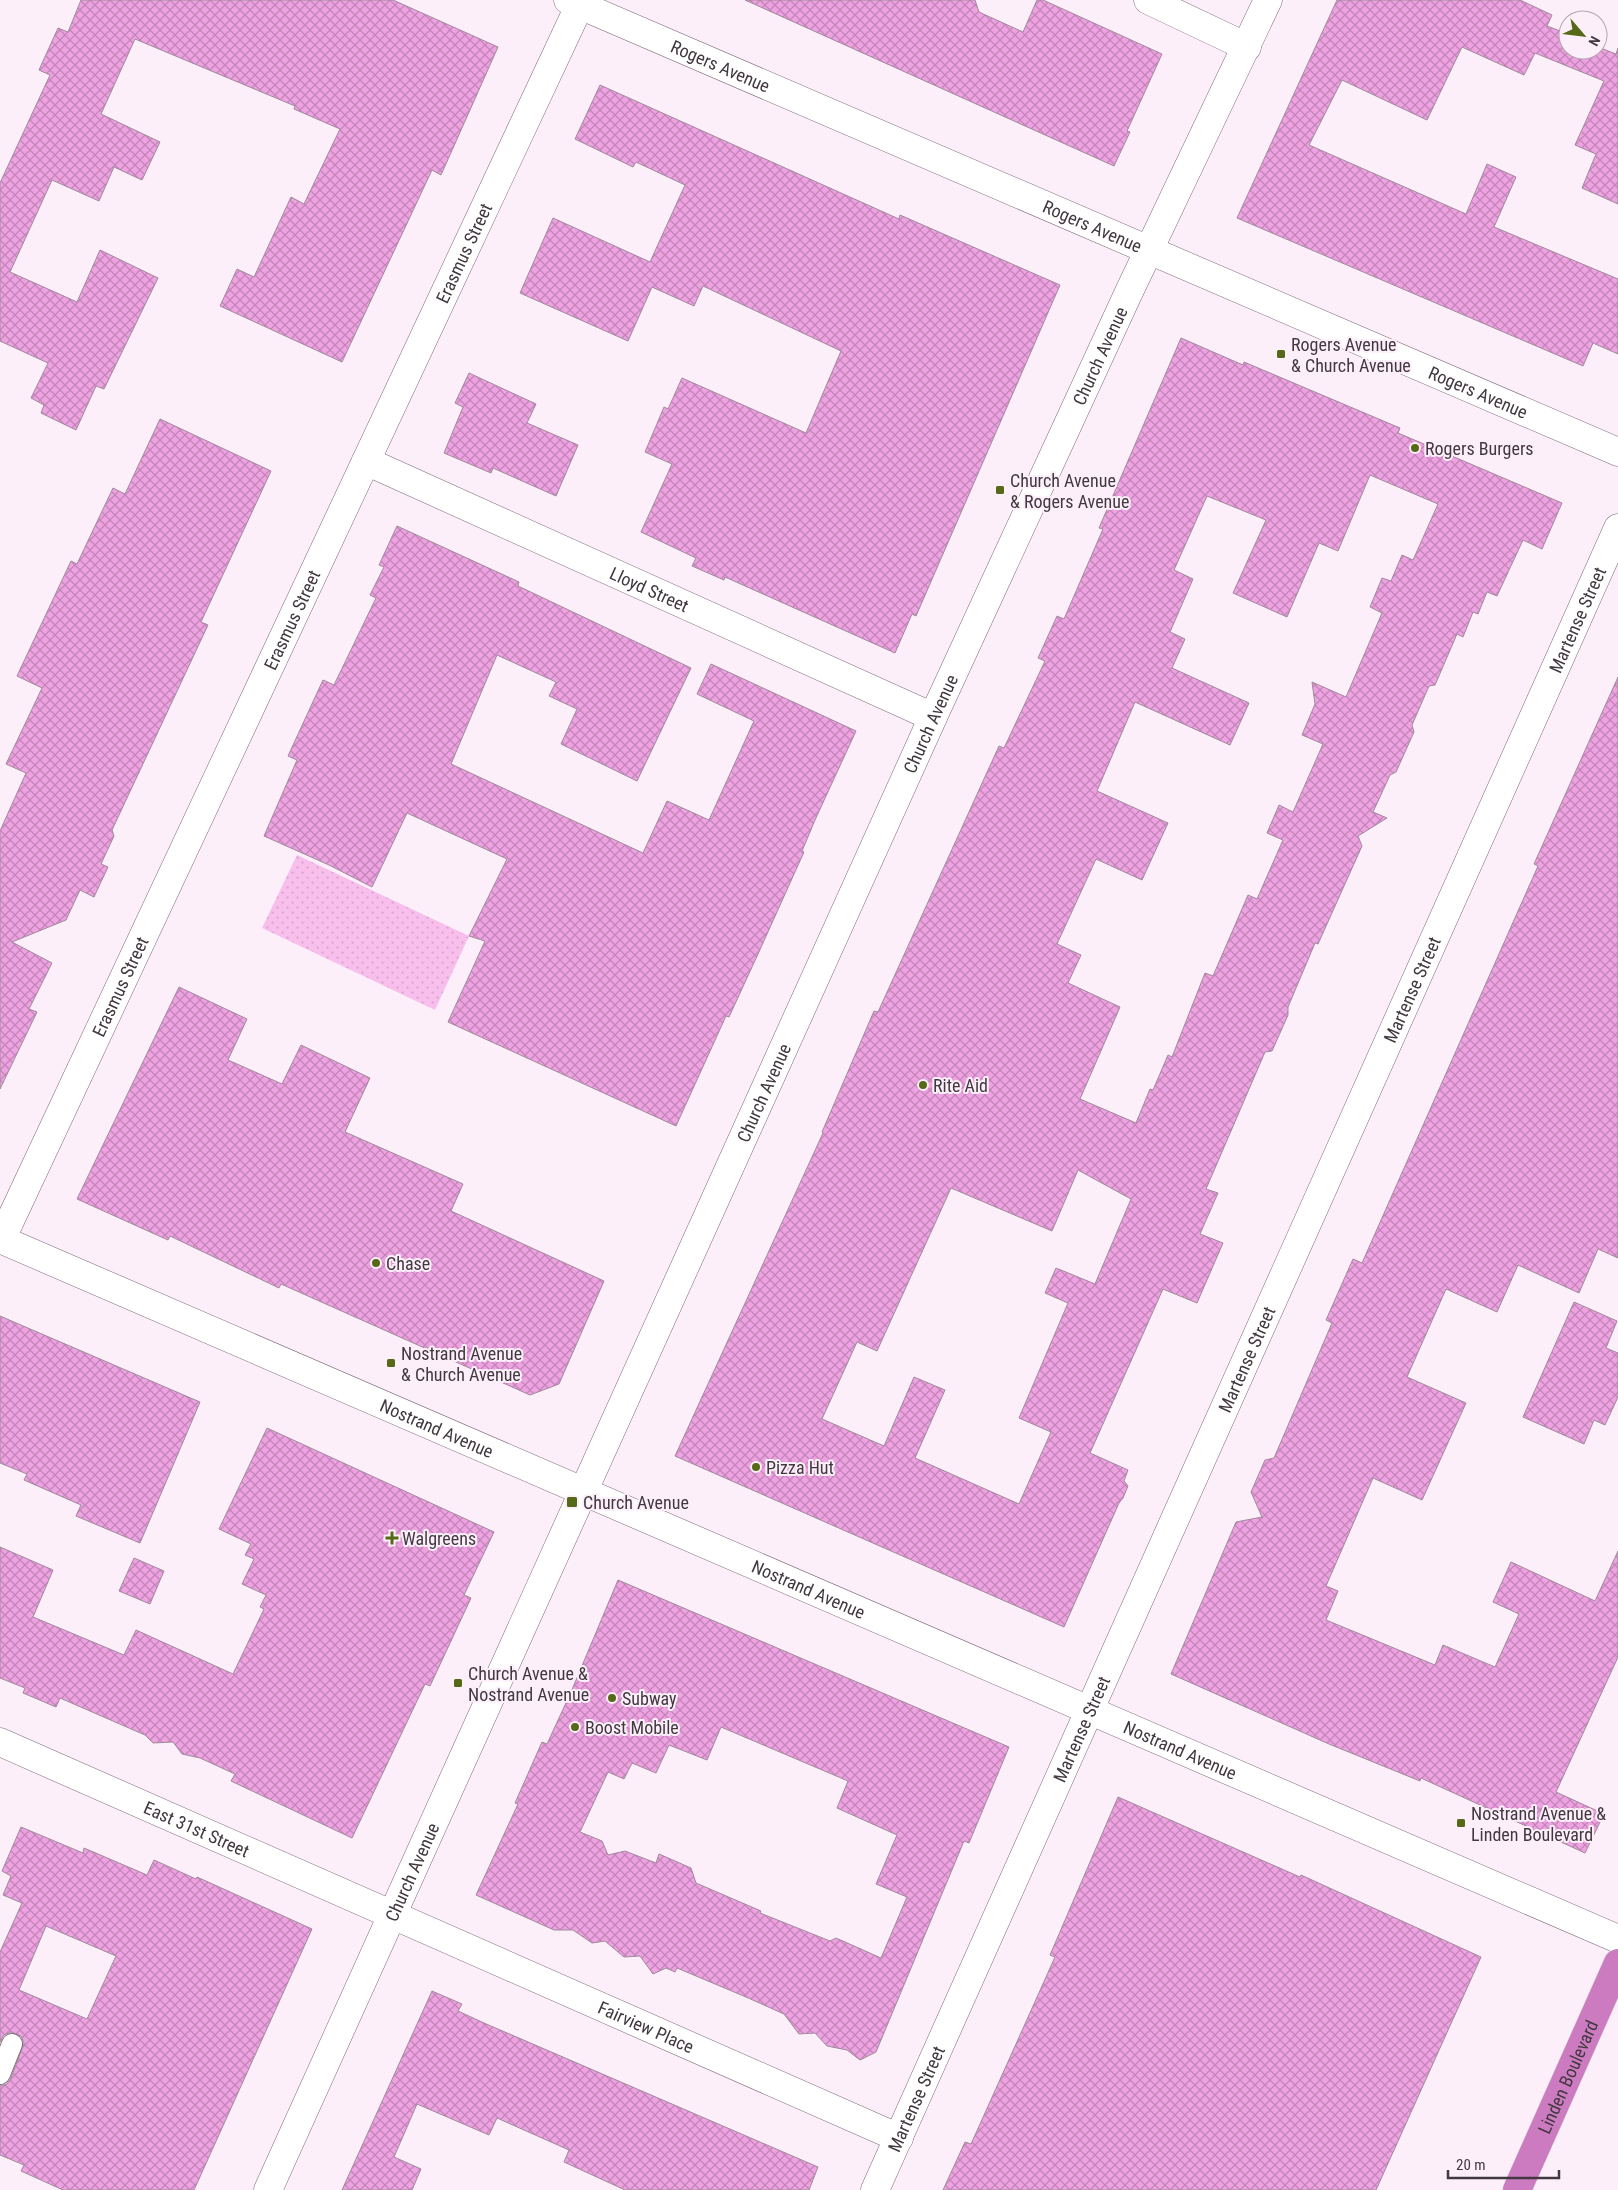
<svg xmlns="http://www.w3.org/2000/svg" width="1618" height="2190" font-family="'Roboto Condensed',sans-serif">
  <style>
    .grass { fill: url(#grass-dots) }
    .building { fill: url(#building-cross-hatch); stroke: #9f8a9b; fill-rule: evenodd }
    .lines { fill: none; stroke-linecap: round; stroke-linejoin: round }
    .lane-casing { stroke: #7e6a7a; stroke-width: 22 }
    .street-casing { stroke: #7e6a7a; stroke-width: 29 }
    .secondary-casing { stroke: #7e6a7a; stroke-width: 29 }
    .highway-casing { stroke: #d5d3d5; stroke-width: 29 }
    .lane { stroke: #fff; stroke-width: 20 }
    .street { stroke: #fff; stroke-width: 28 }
    .secondary { stroke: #fff; stroke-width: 28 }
    .highway { stroke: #cd7bc0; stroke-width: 28 }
    .poi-dot { fill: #556917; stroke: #fdeffa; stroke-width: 2 }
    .labels { text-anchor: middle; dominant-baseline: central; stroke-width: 4; stroke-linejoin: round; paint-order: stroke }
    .street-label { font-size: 18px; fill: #423940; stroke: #fdeffa }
    .poi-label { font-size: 18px; fill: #423940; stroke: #fdeffa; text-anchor: start }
  </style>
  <defs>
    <pattern id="grass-dots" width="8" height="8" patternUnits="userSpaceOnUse" patternTransform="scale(1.25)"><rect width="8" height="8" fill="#f8bfed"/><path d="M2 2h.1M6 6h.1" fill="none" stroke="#d6a5cc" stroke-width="1.8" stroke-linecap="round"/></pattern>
    <pattern id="building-cross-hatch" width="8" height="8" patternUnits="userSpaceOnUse" patternTransform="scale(1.25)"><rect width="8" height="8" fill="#eea2e1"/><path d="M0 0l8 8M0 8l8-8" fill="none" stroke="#c285b8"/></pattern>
  </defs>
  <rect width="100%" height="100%" fill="#fdeffa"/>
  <!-- grass -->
  <path class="grass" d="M297 855 469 936 435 1010 262 928Z"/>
  <!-- building -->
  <path class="building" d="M81 0H393L498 47 441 175 432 170 342 362 220 306 237 269 254 277 291 197 304 204 340 129 294 109 295 106 135 39 101 114 160 142 142 180 114 167 99 201 52 180 10 272 77 302 100 250 158 278 104 389 96 386 76 430 41 413 44 405 31 398 48 363 0 341V183L50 75 39 70 58 28 68 32Z
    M745 0H975L979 12 1023 32 1037 0H1043L1162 54 1127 131 1130 132 1114 166Z
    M1337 0H1520L1552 15 1547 26 1568 34V50H1598V47L1616 54 1618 48V204L1582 188 1596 154 1575 145 1604 81 1535 53 1524 75 1462 47 1427 120 1342 80 1309 145 1466 214 1487 164 1516 177 1494 227 1618 279V354L1593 343 1583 366 1237 218Z
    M600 85 899 219 900 215 1060 285 916 616 912 614 895 653 725 577 724 580 692 566 696 558 641 532 672 464 645 452 664 407 668 409 682 378 806 433 841 351 703 286 694 306 652 287 628 341 520 293 553 218 650 262 685 185 636 162 633 167 575 139Z
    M1181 338 1243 365 1244 362 1400 428 1398 433 1562 503 1542 549 1523 540 1497 596 1487 592 1478 614 1473 612 1463 637 1457 634 1435 685 1429 686 1412 725 1414 732 1396 772 1390 775 1373 812 1387 818 1358 836 1362 846 1318 944 1315 943 1288 1007V1015L1272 1051 1265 1052 1206 1189 1218 1193 1200 1234 1223 1243 1197 1303 1163 1289 1090 1453 1128 1470 1124 1481 1128 1486 1123 1498 1119 1503 1064 1627 675 1456 823 1133 822 1132 874 1011 878 1012 999 746 1004 748 1045 661 1038 658 1057 616 1064 619 1103 529 1099 528ZM1370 475 1438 504 1413 560 1402 555 1391 581 1382 578 1370 607 1382 613 1346 697 1312 682 1315 704 1302 735 1323 744 1293 812 1279 805 1267 833 1283 840 1257 899 1248 895 1213 976 1205 973 1172 1057 1168 1055 1153 1090 1150 1089 1136 1123 1080 1099 1120 1007 1068 983 1081 955 1057 944 1096 859 1142 880 1168 823 1097 791 1135 702 1230 745 1249 703 1172 668 1185 639 1170 632 1193 579 1174 570 1207 496 1266 520 1233 593 1287 617 1319 543 1338 551ZM1078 1170 1131 1199 1095 1284 1056 1268 1045 1293 1068 1303 1019 1418 1051 1432 1019 1504 915 1458 945 1390 914 1377 884 1446 822 1419 857 1342 877 1351 951 1188 1052 1231Z
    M469 373 536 404 527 423 578 445 556 496 493 468 491 473 444 453 463 407 455 403Z
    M160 419 271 471 201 622 208 625 112 830 114 836 101 864 108 867 94 897 80 890 66 920 12 942 52 963 29 1009 37 1012 0 1089V831L26 773 6 764 42 688 17 676 71 561 77 564 113 488 125 494Z
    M397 526 519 582 518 586 691 668 637 781 561 744 577 709 549 696 556 682 497 655 451 764 643 853 667 801 709 820 754 721 697 694 711 664 856 731 815 820 802 851 804 852 758 954 729 1017 726 1016 676 1126 448 1022 485 941 469 936 507 859 407 813 372 887 329 865 264 836 297 760 288 756 323 680 334 685 376 598 370 595 384 567 379 565Z
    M1618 677V1258L1598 1249 1579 1293 1518 1265 1497 1312 1446 1289 1407 1377 1466 1403 1422 1500 1373 1478 1326 1586 1338 1591 1326 1620 1435 1665 1443 1645 1495 1667 1519 1614 1493 1602 1511 1562 1595 1601 1618 1551V1657L1556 1792 1604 1814 1585 1853 1421 1778 1420 1781 1329 1744 1171 1674 1236 1522 1262 1517 1251 1492 1265 1460 1274 1458 1332 1323 1326 1320 1353 1259 1362 1263 1538 866 1534 864Z
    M179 987 247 1019 228 1060 282 1084 301 1045 370 1078 345 1132 463 1184 451 1211 604 1281 559 1384 530 1395 281 1284 279 1288 170 1236 168 1240 77 1199Z
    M1574 1302 1617 1321 1606 1348 1618 1353V1397L1605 1425 1594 1420 1584 1444 1523 1417Z
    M0 1316 200 1402 140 1543 76 1516 81 1505 24 1480 27 1474 0 1463Z
    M267 1428 494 1532 464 1595 471 1598 430 1686 425 1684 352 1838 231 1781 235 1774 200 1758 182 1754 173 1742 153 1743 145 1735 60 1698 56 1707 23 1693 25 1688 0 1678V1547L53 1570 33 1617 124 1655 136 1630 233 1674 264 1609 260 1607 266 1595 242 1584 254 1559 245 1555 251 1544 219 1529Z
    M134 1558 164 1571 150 1604 119 1591Z
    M618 1580 1009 1747 969 1843 964 1841 876 2052 860 2060 847 2050 827 2046 815 2033 799 2034 784 2014 746 1997 677 1968 675 1972 666 1968 653 1974 640 1956 624 1957 605 1941 592 1943 573 1930H554L476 1895 518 1804 515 1803 542 1742 547 1744 571 1692ZM721 1727 848 1781 837 1808 897 1835 876 1884 907 1897 881 1958 836 1938 830 1941 760 1913 761 1911 696 1883 691 1868 659 1854 656 1863 625 1851 608 1855 602 1841 580 1832 608 1772 624 1779 632 1763 656 1773 669 1745 707 1760Z
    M1118 1797 1300 1877 1301 1875 1481 1957 1376 2190H943L965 2142 971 2144 1016 2044 1055 1957 1050 1955Z
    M21 1827 83 1853 84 1848 147 1875 154 1860 196 1879 197 1877 312 1929 194 2190H63L21 2171 24 2165 0 2155V2086L7 2084 11 2078 24 2043 21 2036 11 2032 4 2035 0 2042V1952L22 1903 3 1895 11 1876 2 1871ZM46 1926 116 1956 87 2019 19 1990Z
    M432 1991 462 2004 458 2011 484 2023 818 2167 809 2190H625L564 2162 569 2150 497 2118 489 2135 417 2104 394 2157 421 2169 412 2190H342Z"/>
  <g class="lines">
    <!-- lane casing -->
    <g class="lane-casing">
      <path id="lane" d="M0 2074 12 2044"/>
    </g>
    <!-- street casing -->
    <g class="street-casing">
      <g id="street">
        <path d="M1148 0 1247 47"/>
        <path id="s1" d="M366 461 933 717"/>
        <path id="s2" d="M1 1240 582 0"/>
        <path id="s3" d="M0 1742 899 2138"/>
        <path id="s4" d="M875 2190 1618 528"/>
      </g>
    </g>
    <!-- secondary casing -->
    <g class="secondary-casing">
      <g id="secondary">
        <path id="s5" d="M568 0 1618 452"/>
        <path id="s6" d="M0 1239 1618 1939"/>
        <path id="s7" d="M268 2190 933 717 1128 294 1268 0"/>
      </g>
    </g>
    <!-- highway casing -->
    <g class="highway-casing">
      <g id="highway">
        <path id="s8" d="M1517 2190 1618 1963"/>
      </g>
    </g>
    <!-- lane -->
    <use href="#lane" class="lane"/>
    <!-- street -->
    <use href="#street" class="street"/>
    <!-- secondary -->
    <use href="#secondary" class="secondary"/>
    <!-- highway -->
    <use href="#highway" class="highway"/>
  </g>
  <!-- markers -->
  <g class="poi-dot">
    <rect x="1276" y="349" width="10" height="10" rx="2.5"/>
    <circle cx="1415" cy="448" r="5"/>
    <rect x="995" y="485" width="10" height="10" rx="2.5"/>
    <circle cx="923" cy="1085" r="5"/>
    <circle cx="376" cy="1263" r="5"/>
    <rect x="386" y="1358" width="10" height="10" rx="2.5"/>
    <circle cx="756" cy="1467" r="5"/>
    <rect x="566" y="1496" width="12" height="12" rx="2.5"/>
    <path d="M389.5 1530.5h5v5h5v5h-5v5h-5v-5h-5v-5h5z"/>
    <rect x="453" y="1678" width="10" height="10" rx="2.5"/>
    <circle cx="612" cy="1698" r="5"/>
    <circle cx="575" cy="1727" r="5"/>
    <rect x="1456" y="1818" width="10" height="10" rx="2.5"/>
  </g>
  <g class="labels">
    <!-- street labels -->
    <g class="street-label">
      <text stroke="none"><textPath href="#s5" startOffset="166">Rogers Avenue</textPath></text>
      <text stroke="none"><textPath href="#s5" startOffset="571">Rogers Avenue</textPath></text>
      <text stroke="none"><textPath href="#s2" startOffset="1090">Erasmus Street</textPath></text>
      <text stroke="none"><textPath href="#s7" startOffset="2014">Church Avenue</textPath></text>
      <text stroke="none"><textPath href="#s5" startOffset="991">Rogers Avenue</textPath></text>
      <text stroke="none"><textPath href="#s1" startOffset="311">Lloyd Street</textPath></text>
      <text stroke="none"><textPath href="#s4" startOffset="1720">Martense Street</textPath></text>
      <text stroke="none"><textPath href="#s2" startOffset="685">Erasmus Street</textPath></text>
      <text stroke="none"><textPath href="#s7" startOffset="1609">Church Avenue</textPath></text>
      <text stroke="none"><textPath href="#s2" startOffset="280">Erasmus Street</textPath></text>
      <text stroke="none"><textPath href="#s4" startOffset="1315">Martense Street</textPath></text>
      <text stroke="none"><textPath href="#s7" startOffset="1204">Church Avenue</textPath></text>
      <text stroke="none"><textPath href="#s4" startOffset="910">Martense Street</textPath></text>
      <text stroke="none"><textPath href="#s6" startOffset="476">Nostrand Avenue</textPath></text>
      <text stroke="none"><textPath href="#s6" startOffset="881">Nostrand Avenue</textPath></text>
      <text stroke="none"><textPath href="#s4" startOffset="505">Martense Street</textPath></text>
      <text stroke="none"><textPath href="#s6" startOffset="1286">Nostrand Avenue</textPath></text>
      <text stroke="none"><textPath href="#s3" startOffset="215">East 31st Street</textPath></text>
      <text stroke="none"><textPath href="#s7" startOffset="349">Church Avenue</textPath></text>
      <text stroke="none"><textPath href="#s3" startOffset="706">Fairview Place</textPath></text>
      <text stroke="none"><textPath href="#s8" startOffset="124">Linden Boulevard</textPath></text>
      <text stroke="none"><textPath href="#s4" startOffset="100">Martense Street</textPath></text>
    </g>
    <!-- poi labels -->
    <g class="poi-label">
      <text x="1291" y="344">Rogers Avenue<tspan x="1291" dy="21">&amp; Church Avenue</tspan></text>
      <text x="1425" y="448">Rogers Burgers</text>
      <text x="1010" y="480">Church Avenue<tspan x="1010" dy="21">&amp; Rogers Avenue</tspan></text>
      <text x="933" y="1085">Rite Aid</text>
      <text x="386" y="1263">Chase</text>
      <text x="401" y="1353">Nostrand Avenue<tspan x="401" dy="21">&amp; Church Avenue</tspan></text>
      <text x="766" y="1467">Pizza Hut</text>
      <text x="583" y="1502">Church Avenue</text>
      <text x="402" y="1538">Walgreens</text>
      <text x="468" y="1673">Church Avenue &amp;<tspan x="468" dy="21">Nostrand Avenue</tspan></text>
      <text x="622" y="1698">Subway</text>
      <text x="585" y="1727">Boost Mobile</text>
      <text x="1471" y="1813">Nostrand Avenue &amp;<tspan x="1471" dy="21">Linden Boulevard</tspan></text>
    </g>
  </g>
  <!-- north arrow -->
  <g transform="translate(1583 35) rotate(118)"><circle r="24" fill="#fdeffa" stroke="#b2a6b0"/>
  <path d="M0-4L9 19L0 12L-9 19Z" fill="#556917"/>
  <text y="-8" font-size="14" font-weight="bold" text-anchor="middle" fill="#423940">N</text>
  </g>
  <!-- scale -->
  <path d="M1448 2170v8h111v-8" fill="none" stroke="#423940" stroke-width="2.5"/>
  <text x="1456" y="2170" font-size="15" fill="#423940" stroke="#fdeffa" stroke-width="4" paint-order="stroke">20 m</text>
</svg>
